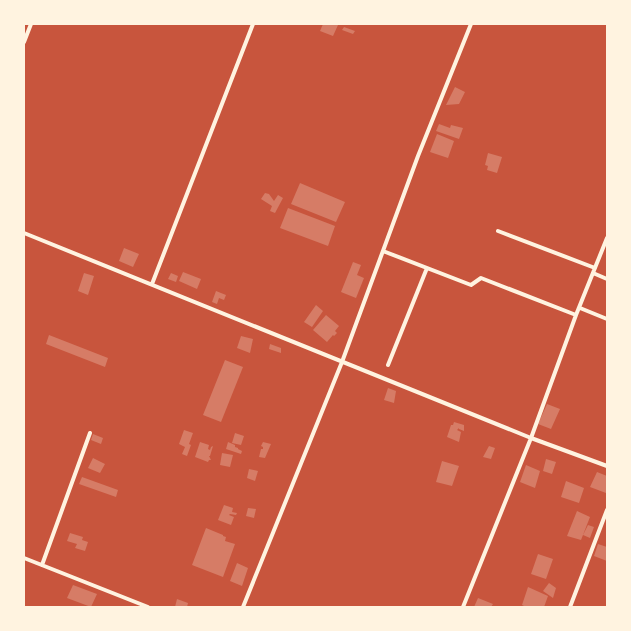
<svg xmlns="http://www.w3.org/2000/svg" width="631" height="631" font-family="'Fira Sans',sans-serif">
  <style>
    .building { fill: #d67c66 }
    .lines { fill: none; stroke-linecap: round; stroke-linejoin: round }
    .minor { stroke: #fff3e0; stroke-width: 4 }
  </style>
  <rect width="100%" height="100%" fill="#c8553d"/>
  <!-- building -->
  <path class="building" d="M323 24 338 25 333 36 320 31Z
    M344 27 355 31 353 34 342 30Z
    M455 87 465 92 459 104 446 105Z
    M439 124 450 128 451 125 463 128 459 139 436 131Z
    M437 134 454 141 448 158 430 152Z
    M488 153 502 157 497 173 487 170 488 166 485 165Z
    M300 183 345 202 336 222 291 204Z
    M265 193 269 194 274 201 278 195 283 198 275 213 270 211 272 206 261 199Z
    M288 208 335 226 328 246 280 228Z
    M124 248 139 254 133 267 119 261Z
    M353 262 361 265 357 275 364 278 356 298 341 292Z
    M183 272 201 279 197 289 179 281Z
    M84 273 94 276 88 295 78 291Z
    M171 273 178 276 176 282 168 279Z
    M216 291 226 295 224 300 219 298 217 304 212 302Z
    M316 305 323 311 312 327 304 322Z
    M326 315 339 326 335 331 337 333 334 336 333 335 327 342 313 330Z
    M49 335 108 358 105 367 46 344Z
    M241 336 253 339 250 353 237 348Z
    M270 344 281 348V353L269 349Z
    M225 360 243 367 221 422 203 415Z
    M388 388 396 391 394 403 384 400Z
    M547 404 560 409 551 429 538 424Z
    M454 422 464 425V431L459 429V428L457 430 461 432 459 442 447 437 451 425H453Z
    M184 430 193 433 189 444 191 445 187 456 182 454 185 447 179 444Z
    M235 433 244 436 241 445 232 443Z
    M93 434 103 438 101 444 91 440Z
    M200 442 209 445 208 449 210 450 211 447 213 446 210 456H209L211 460H209L208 462 195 457Z
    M228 442 235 445V447L238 448V449L242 451 241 454 226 449Z
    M263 442 271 444 265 458 259 457 261 449H263V447L261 446Z
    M489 446 495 448 491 459 483 457Z
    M222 453 233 455 230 467 220 465Z
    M93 458 105 464 100 473 88 468Z
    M546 459 556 462 552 474 543 471Z
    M442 461 459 466 452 486 436 482Z
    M526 465 540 471 535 488 520 482Z
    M249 469 258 471 255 481 247 478Z
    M597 472 607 476V489L606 493 590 487Z
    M82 477 118 490 116 497 79 484Z
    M566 481 584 488 579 503 561 497Z
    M224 505 233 508 232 512 237 513 236 515 230 514 229 515 234 517 231 525 218 520Z
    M248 508 256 509 254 518 246 516Z
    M577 511 590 517 581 540 567 536Z
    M588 525 594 527 590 538 583 535Z
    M206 528 223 535V536L226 537 225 541 235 544 223 577 192 565Z
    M70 533 83 537 82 540 88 542 85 551 75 548 77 544 67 541Z
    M598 544 607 547V561L594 556Z
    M538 554 553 559 546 579 531 574Z
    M237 563 248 568 242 586 230 581Z
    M549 583 556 588 553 598 543 591Z
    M73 585 97 594 91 607 67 598Z
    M528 587 548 596 544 607H526L522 605Z
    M478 598 493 604 491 607H474Z
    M177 599 188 603 187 607H175Z"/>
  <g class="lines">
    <!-- minor -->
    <path class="minor" d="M24 42 31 24
      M498 231 595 268
      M24 233 531 438 607 466
      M383 251 471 285 481 278 576 315
      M593 273 607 279
      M152 284 253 24
      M580 308 607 319
      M388 365 427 268
      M24 558 148 607
      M42 565 90 433
      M243 607 342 362 418 156 471 24
      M463 607 531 438 576 315 607 238
      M570 607 607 510"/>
  </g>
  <!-- border -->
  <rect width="631" height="631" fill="none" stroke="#fff3e0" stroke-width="50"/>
</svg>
